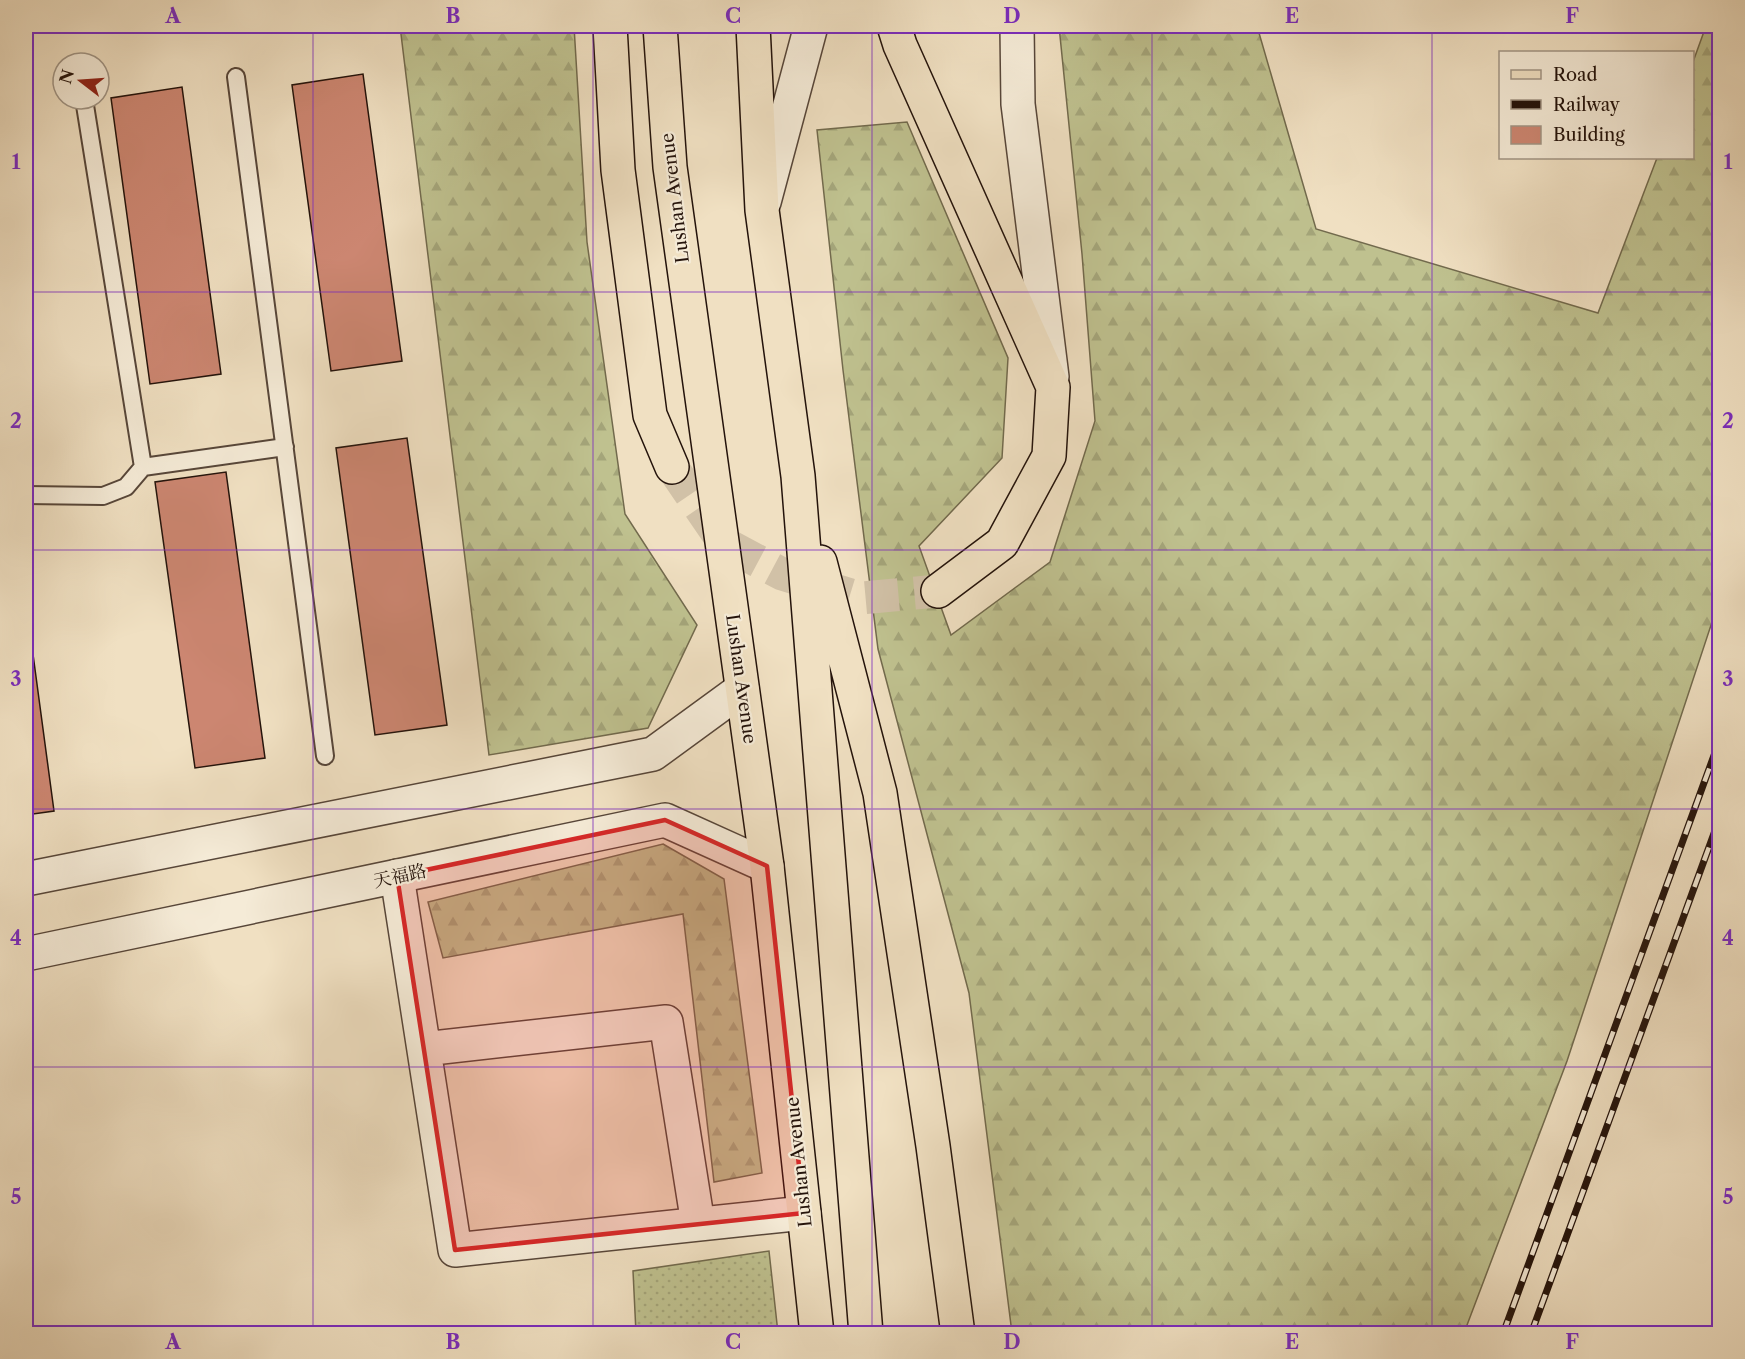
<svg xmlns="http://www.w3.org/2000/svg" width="1745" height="1359" font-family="'Libre Caslon Text','Noto Serif SC',serif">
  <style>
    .grass { fill: url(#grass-dots); stroke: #726a4d; stroke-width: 1.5 }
    .forest { fill: url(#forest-firs); stroke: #726a4d; stroke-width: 1.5 }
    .building { fill: #cc8671; stroke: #24130b; stroke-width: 1.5 }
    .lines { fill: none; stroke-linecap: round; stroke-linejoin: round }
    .primary-tunnel { stroke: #d1c1a7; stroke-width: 33; stroke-dasharray: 33 16; stroke-linecap: butt }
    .service-casing { stroke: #574639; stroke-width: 20 }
    .minor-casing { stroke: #574639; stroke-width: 36 }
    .tertiary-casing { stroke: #574639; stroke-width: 36 }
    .primary-casing { stroke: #24130b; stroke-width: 36 }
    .service { stroke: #f5ebd7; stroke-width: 16 }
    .minor { stroke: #f5ebd7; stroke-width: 33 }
    .tertiary { stroke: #f5ebd7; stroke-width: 33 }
    .primary { stroke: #f0e0c2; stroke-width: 33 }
    .rail-casing { stroke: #24130b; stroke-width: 7 }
    .rail { stroke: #f5ebd7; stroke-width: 4.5; stroke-dasharray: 14; stroke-linecap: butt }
    .marked { fill: #d62828; fill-opacity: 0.2; stroke: #d62828; stroke-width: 4.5; stroke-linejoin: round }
    .grid { fill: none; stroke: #7b2cbf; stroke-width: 1.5; stroke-opacity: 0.55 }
    .labels { text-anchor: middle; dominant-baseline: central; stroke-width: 4.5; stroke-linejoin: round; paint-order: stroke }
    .street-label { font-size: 18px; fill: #24130b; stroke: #f5ebd7 }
    .neatline { fill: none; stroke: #7b2cbf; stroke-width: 2 }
    .grid-label { font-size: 20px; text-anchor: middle; font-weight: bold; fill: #7b2cbf }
  </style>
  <defs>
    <pattern id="grass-dots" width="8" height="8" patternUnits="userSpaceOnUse" patternTransform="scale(1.5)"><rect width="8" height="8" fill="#bfc18f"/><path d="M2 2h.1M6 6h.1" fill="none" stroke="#a4a57a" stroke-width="1.8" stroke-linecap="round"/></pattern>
    <pattern id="forest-firs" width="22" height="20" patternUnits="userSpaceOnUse" patternTransform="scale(1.5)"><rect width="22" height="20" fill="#bfc18f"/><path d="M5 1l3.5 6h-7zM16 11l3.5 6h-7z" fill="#a4a57a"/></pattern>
  </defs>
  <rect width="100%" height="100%" fill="#f0e0c2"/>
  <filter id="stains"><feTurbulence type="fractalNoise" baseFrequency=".00333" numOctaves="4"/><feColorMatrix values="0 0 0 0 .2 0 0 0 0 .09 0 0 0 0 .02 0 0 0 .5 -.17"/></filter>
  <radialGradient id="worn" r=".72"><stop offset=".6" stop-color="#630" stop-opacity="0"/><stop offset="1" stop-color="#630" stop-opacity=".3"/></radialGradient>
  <!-- grass -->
  <path class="grass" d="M769 1251 778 1333H636L633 1271Z"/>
  <!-- forest -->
  <path class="forest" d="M400 26H574L587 242 625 514 697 625 648 728 489 755Z
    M1059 26H1257L1316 229 1598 313 1657 158H1692L1693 62 1706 26H1719V601L1567 1061 1464 1333H1012L969 993 878 649 843 370 817 130 907 122 1008 358 1002 458 919 546 951 635 1050 562 1095 421 1082 254Z
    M663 844 724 879 762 1173 714 1182 683 914 443 958 428 902Z"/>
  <!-- building -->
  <path class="building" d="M363 74 402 361 331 371 292 85Z
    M182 87 221 374 150 384 111 98Z
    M407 438 447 725 375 735 336 448Z
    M226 472 265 758 195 768 155 482Z
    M26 602 54 811 26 815Z"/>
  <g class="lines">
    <!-- primary-tunnel -->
    <path class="primary-tunnel" d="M672 467 724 543 782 574 861 598 938 591"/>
    <!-- service casing -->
    <g class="service-casing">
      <path id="service" d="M236 77 325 756
        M84 99 143 467
        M26 495 103 496 126 487 143 467 285 447"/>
    </g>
    <!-- minor casing -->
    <g class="minor-casing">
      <path id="minor" d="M397 876 455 1250 804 1213
        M424 1049 666 1022 698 1224"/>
    </g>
    <!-- tertiary casing -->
    <g class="tertiary-casing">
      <path id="tertiary" d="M1017 26 1018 104 1052 377
        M764 202 811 26
        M26 879 653 754 742 689
        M26 954 665 820 767 866"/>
    </g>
    <!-- primary casing -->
    <g class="primary-casing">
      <path id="primary" d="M610 26 618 170 650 415 672 467
        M660 26 670 167 767 866 817 1334
        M753 26 762 210 798 476 866 1334
        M894 26 900 45 1053 387 1049 456 1002 543 938 591
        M820 562 880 793 933 1146 958 1334"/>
    </g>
    <!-- service -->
    <use href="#service" class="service"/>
    <!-- minor -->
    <use href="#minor" class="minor"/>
    <!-- tertiary -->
    <use href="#tertiary" class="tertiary"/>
    <!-- primary -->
    <use href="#primary" class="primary"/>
    <!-- rail casing -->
    <g class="rail-casing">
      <path id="rail" d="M1503 1334 1720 739
        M1531 1334 1720 817"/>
    </g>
    <!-- rail -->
    <use href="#rail" class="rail"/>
  </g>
  <!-- marked area -->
  <path class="marked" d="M665 820 767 866 804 1213 455 1250 397 876Z"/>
  <!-- grid -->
  <path class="grid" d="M313 26V1334M593 26V1334M872 26V1334M1152 26V1334M1432 26V1334M26 292H1720M26 550H1720M26 809H1720M26 1067H1720"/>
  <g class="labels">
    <!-- street labels -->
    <g class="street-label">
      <text transform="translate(675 198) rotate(-97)">Lushan Avenue</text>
      <text transform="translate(741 679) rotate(82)">Lushan Avenue</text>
      <text transform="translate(400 876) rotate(-12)">天福路</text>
      <text transform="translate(799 1162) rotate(-96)">Lushan Avenue</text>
    </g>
  </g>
  <!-- margin -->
  <rect width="1745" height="1359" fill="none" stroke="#f0e0c2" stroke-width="66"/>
  <!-- legend -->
  <rect x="1499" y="51" width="195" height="108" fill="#f5ebd7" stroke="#a19585" stroke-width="1.5"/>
  <rect x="1511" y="70" width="30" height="9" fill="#f0e0c2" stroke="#a19585" stroke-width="1.5"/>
  <text x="1553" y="81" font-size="18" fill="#24130b">Road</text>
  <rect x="1511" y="100" width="30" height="9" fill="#24130b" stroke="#a19585" stroke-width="1.5"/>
  <text x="1553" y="111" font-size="18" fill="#24130b">Railway</text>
  <rect x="1511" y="126" width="30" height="18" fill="#cc8671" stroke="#a19585" stroke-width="1.5"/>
  <text x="1553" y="141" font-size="18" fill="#24130b">Building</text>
  <!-- north arrow -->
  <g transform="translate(81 81) rotate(287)"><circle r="28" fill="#f5ebd7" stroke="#a19585" stroke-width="1.5"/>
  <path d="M0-4.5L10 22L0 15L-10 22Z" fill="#8f2418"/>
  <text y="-9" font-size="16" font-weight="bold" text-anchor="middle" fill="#24130b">N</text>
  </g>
  <rect x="33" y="33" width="1679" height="1293" class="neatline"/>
  <g class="grid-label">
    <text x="173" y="23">A</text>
    <text x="453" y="23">B</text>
    <text x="733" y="23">C</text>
    <text x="1012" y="23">D</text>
    <text x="1292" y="23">E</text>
    <text x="1572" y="23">F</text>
    <text x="16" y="169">1</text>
    <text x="1728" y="169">1</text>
    <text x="16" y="428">2</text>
    <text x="1728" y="428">2</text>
    <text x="16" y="686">3</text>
    <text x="1728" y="686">3</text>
    <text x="16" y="945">4</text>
    <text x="1728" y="945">4</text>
    <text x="16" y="1204">5</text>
    <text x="1728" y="1204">5</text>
    <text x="173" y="1349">A</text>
    <text x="453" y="1349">B</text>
    <text x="733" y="1349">C</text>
    <text x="1012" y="1349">D</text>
    <text x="1292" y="1349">E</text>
    <text x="1572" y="1349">F</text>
  </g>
  <rect width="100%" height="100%" filter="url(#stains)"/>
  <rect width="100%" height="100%" fill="url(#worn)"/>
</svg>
